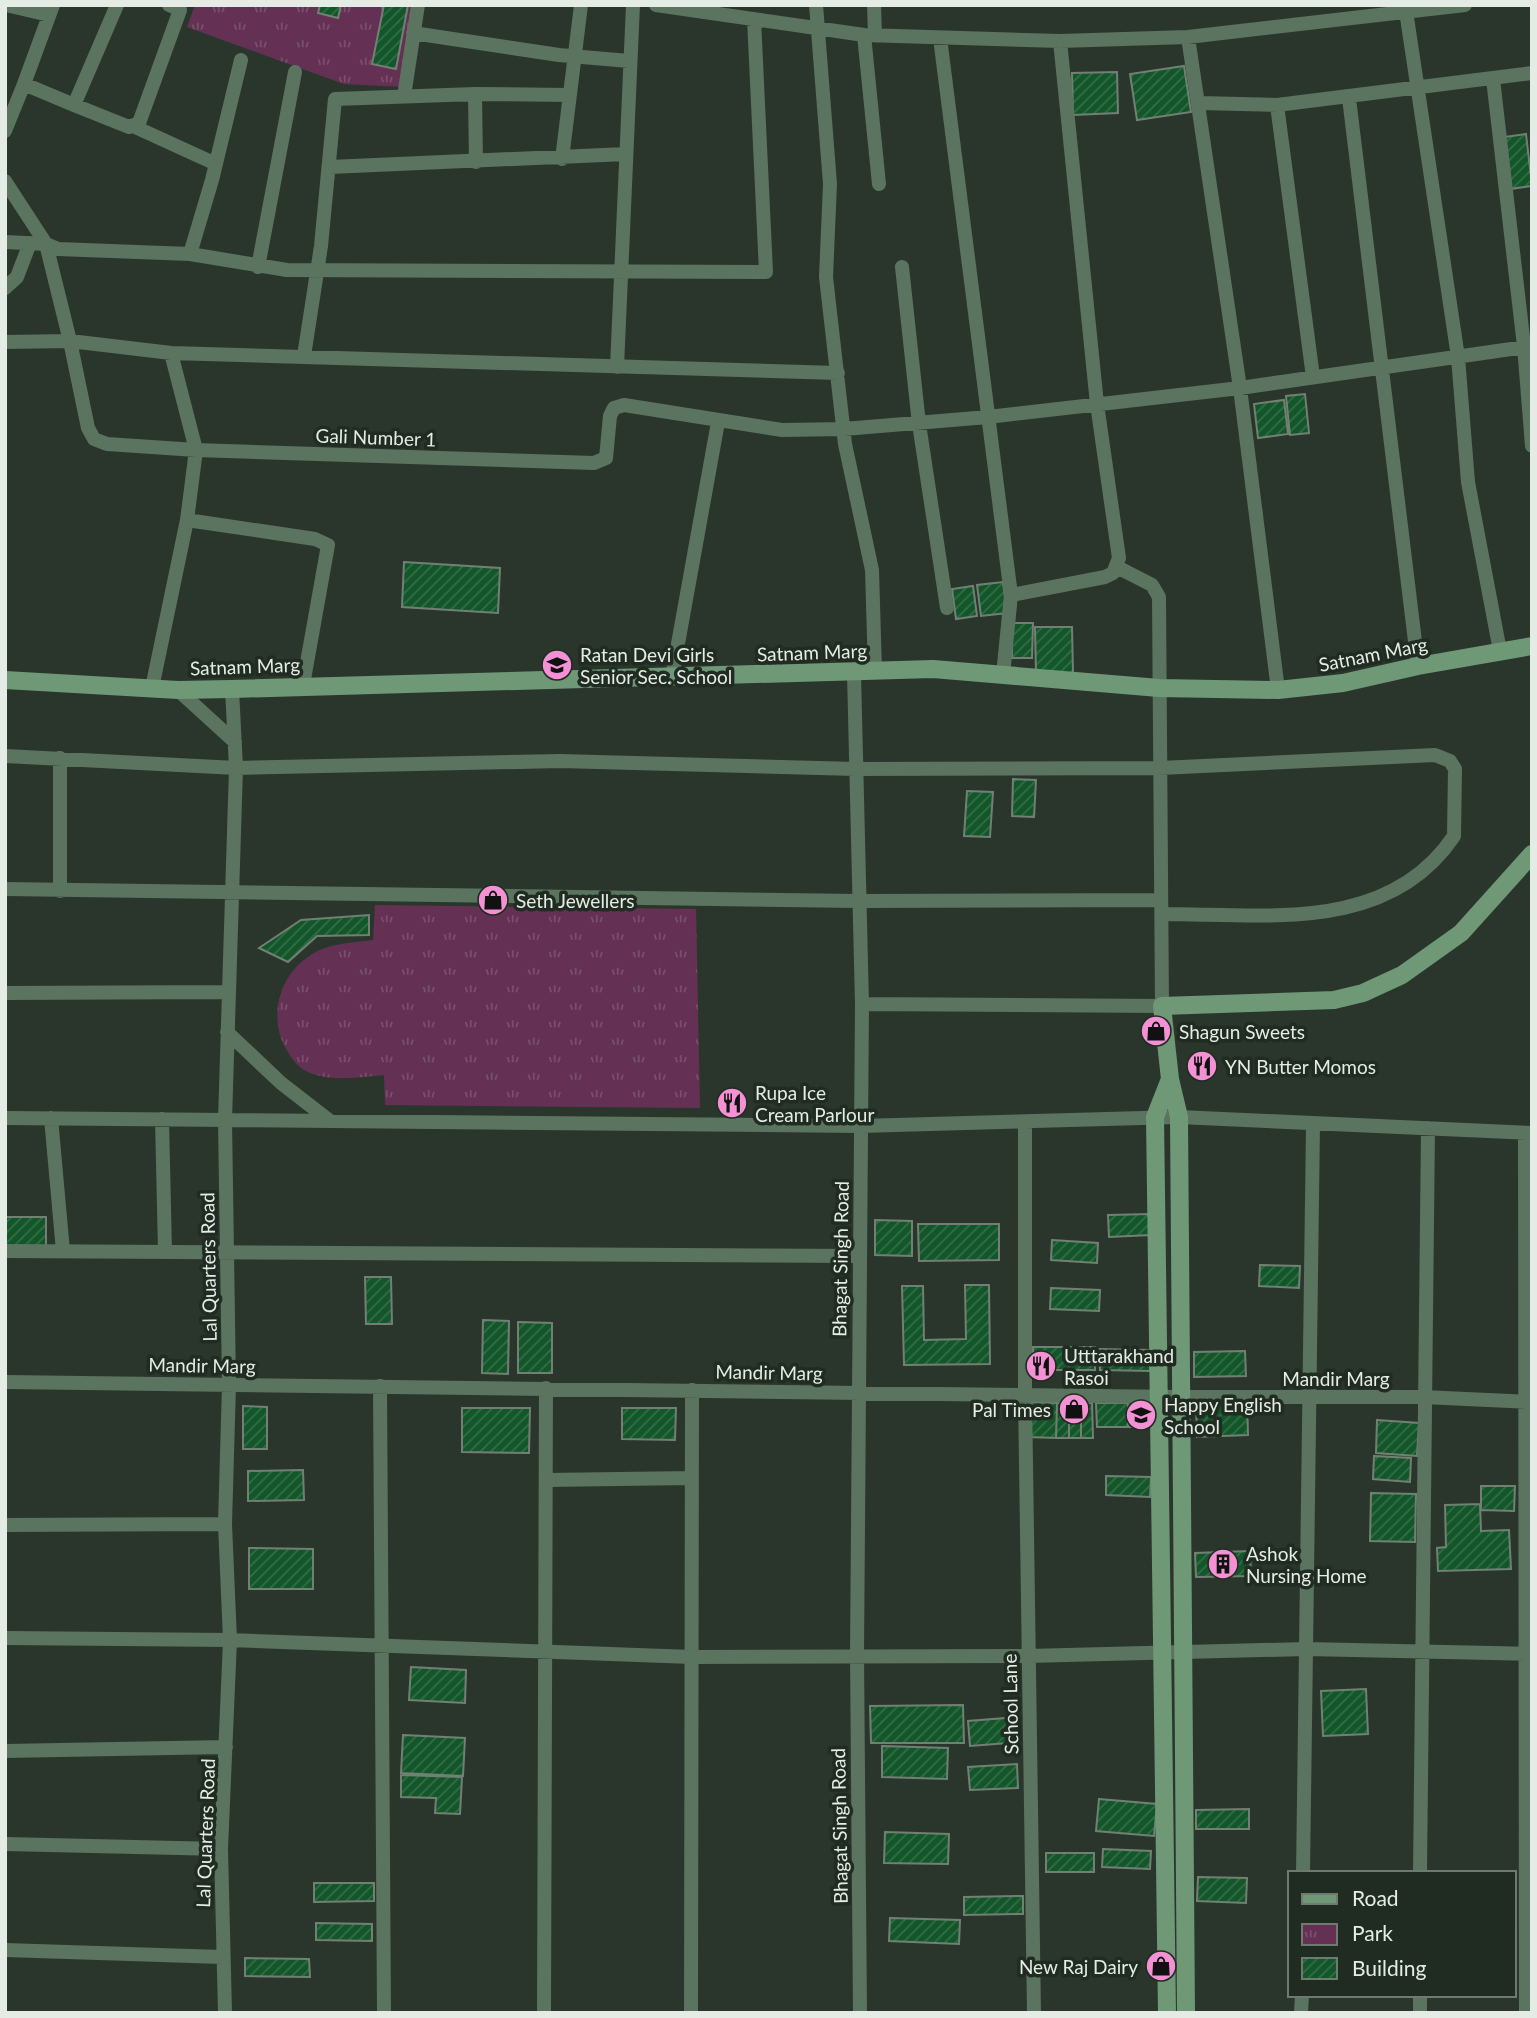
<svg xmlns="http://www.w3.org/2000/svg" width="1537" height="2018" font-family="Lato,sans-serif">
  <style>
    .park { fill: url(#park-tufts) }
    .building { fill: url(#building-hatch); stroke: #728074; stroke-width: 2 }
    .lines { fill: none; stroke-linecap: round; stroke-linejoin: round }
    .street { stroke: #5a745f; stroke-width: 14 }
    .secondary { stroke: #6f9877; stroke-width: 18 }
    .labels { text-anchor: middle; dominant-baseline: central; stroke-width: 7; stroke-linejoin: round; paint-order: stroke }
    .street-label { font-size: 19px; fill: #e4ece5; stroke: #202c22 }
    .poi-label { font-size: 19px; fill: #e4ece5; stroke: #202c22; text-anchor: start }
  </style>
  <defs>
    <pattern id="park-tufts" width="24" height="20" patternUnits="userSpaceOnUse" patternTransform="scale(1.75)"><rect width="24" height="20" fill="#643154"/><path d="M3 7l-1-3M5 7V3M7 7l1-3M15 17l-1-3M17 17v-4M19 17l1-3" fill="none" stroke="#7a4f6c"/></pattern>
    <pattern id="building-hatch" width="6" height="6" patternUnits="userSpaceOnUse" patternTransform="scale(1.75)"><rect width="6" height="6" fill="#125629"/><path d="M-1 1l2-2M0 6l6-6M5 7l2-2" fill="none" stroke="#346e48"/></pattern>
  </defs>
  <rect width="100%" height="100%" fill="#2a362c"/>
  <!-- park -->
  <path class="park" d="M195 5H423L403 87 344 84 187 27Z
    M375 905 696 909 700 1108 385 1105 384 1075C359 1077 328 1083 304 1070 294 1064 283 1046 280 1035 270 999 289 961 325 948 340 943 357 942 373 940Z"/>
  <!-- building -->
  <path class="building" d="M320 5H341L338 18 318 13Z
    M384 5H408L396 69 372 64Z
    M1184 66 1191 112 1137 120 1130 74Z
    M1117 72 1118 113 1073 115 1072 73Z
    M1526 134 1532 186 1510 189 1504 137Z
    M1305 394 1309 433 1290 435 1286 396Z
    M1284 400 1288 434 1258 438 1254 404Z
    M404 562 500 568 498 613 402 607Z
    M1003 582 1007 613 981 616 977 585Z
    M973 586 977 616 956 619 952 589Z
    M1012 623H1033L1032 658H1012Z
    M1035 627H1072L1073 673H1036Z
    M1013 779 1036 780 1034 817 1012 816Z
    M967 791 993 792 990 837 964 836Z
    M369 915V935L317 936 288 962 259 948 301 920Z
    M1150 1214 1151 1235 1109 1237 1108 1215Z
    M5 1217H46V1246H5Z
    M875 1220 912 1221V1256L875 1255Z
    M918 1224H999V1260L919 1261Z
    M1052 1240 1098 1243 1097 1263 1051 1260Z
    M1260 1265 1300 1266 1299 1288 1259 1286Z
    M365 1277H391L392 1324H366Z
    M965 1285H989L990 1364 904 1365 902 1286H923L924 1340 966 1339Z
    M1051 1288 1100 1290 1099 1311 1050 1309Z
    M483 1320 509 1321 508 1374 482 1373Z
    M518 1322 552 1323V1373H518Z
    M1033 1347H1095V1370H1033Z
    M1100 1349 1150 1350V1371L1100 1370Z
    M1245 1351 1246 1376 1194 1377V1352Z
    M1247 1398 1248 1435 1197 1437 1196 1400Z
    M1128 1400H1137V1427H1128Z
    M1029 1402 1057 1403 1056 1438 1028 1437Z
    M1136 1402H1146V1428L1137 1427Z
    M1136 1402H1146V1428L1137 1427Z
    M1057 1403H1069V1438H1056Z
    M1069 1403H1081V1438H1069Z
    M1081 1403H1092L1093 1438H1081Z
    M1096 1403H1128V1427H1097Z
    M243 1406 267 1407V1449H243Z
    M462 1408H530L529 1453 462 1452Z
    M622 1408H676L675 1440 622 1439Z
    M1377 1420 1419 1423 1417 1456 1376 1453Z
    M1374 1456 1411 1458 1410 1482 1373 1479Z
    M303 1470 304 1500 248 1501V1471Z
    M1106 1476 1151 1477 1150 1497 1106 1495Z
    M1481 1486H1515L1514 1511 1481 1510Z
    M1371 1493 1416 1494 1415 1542 1370 1541Z
    M1480 1504 1481 1531 1509 1530 1511 1569 1438 1571 1437 1548 1446 1547 1445 1505Z
    M249 1548 313 1549V1589H249Z
    M1250 1551 1251 1576 1196 1577 1195 1553Z
    M411 1667 466 1670 465 1703 409 1700Z
    M1366 1689 1368 1734 1323 1736 1321 1691Z
    M963 1705 964 1743H871L870 1706Z
    M1018 1717 1020 1742 970 1746 968 1721Z
    M403 1735 465 1738 463 1776 401 1773Z
    M882 1746 948 1748 947 1779 882 1777Z
    M1017 1764 1018 1788 970 1790 968 1767Z
    M401 1775 462 1777 460 1814 435 1813 436 1798 401 1797Z
    M1099 1799 1157 1804 1154 1836 1096 1831Z
    M1249 1809V1829H1196V1810Z
    M885 1832 949 1834 948 1864 884 1863Z
    M1103 1849 1151 1851 1150 1869 1102 1867Z
    M1046 1853H1094V1872H1046Z
    M1198 1877 1247 1878 1246 1903 1197 1901Z
    M314 1883H374V1901L314 1902Z
    M1023 1896V1914L964 1915V1897Z
    M890 1918 960 1920 959 1944 889 1941Z
    M316 1923 372 1924V1941L316 1940Z
    M245 1958 309 1959 310 1977 245 1976Z"/>
  <g class="lines">
    <!-- street -->
    <path class="street" d="M6 5 49 15
      M656 5 864 35 1060 41 1188 37 1465 5
      M816 5 830 184 826 277 845 444 872 570 875 671
      M874 5 875 35
      M1406 11 1458 357 1468 482 1500 651
      M413 33 559 55 629 61
      M864 35 879 184
      M1188 37 1240 388 1278 690
      M940 38 1011 595 1003 675
      M1493 79 1524 346 1532 446
      M24 84 53 5
      M475 94 569 95
      M404 96 418 5
      M1349 98 1418 666
      M1199 103 1277 105 1532 73
      M74 105 129 127 139 123 180 10 169 5
      M1277 105 1313 377
      M135 127 216 164
      M5 131 24 84 74 105 117 5
      M562 159 581 5
      M330 167 626 154
      M5 181 46 244 58 249 190 254 287 270 766 272 754 19
      M5 242 46 244 70 341 88 428 94 439 107 444 196 450 594 463 606 458 610 416 614 408 624 405 782 430 844 429 988 417 1240 388 1532 346
      M190 254 212 180 241 60
      M258 267 295 72
      M902 267 919 424 947 608
      M5 288 17 277 30 243
      M5 342 70 341 171 353 838 373
      M304 356 321 246 335 99 475 94 476 162
      M617 367 633 5
      M187 520 315 539 328 545 303 685
      M1011 595 1105 577 1113 573 1119 558 1097 404 1060 41
      M854 673 862 1004 857 1654 860 2013
      M672 677 718 422
      M152 688 187 520 196 450 171 353
      M178 690 235 742
      M5 756 236 768 560 761 856 769 1160 768 1435 755 1450 761 1455 769 1454 836C1388 934 1265 914 1163 914
      M60 758V891
      M5 889 859 901 1161 900
      M5 993 228 992
      M862 1004 1162 1006 1159 597 1152 585 1117 567
      M227 1032 281 1083 330 1121
      M5 1118 861 1126 1179 1117 1532 1133
      M51 1118 63 1251
      M162 1119 165 1251
      M1025 1123V1395L1034 2013
      M1525 1133 1526 2013
      M5 1251 859 1256
      M5 1382 1179 1397H1423L1532 1402
      M380 1386 384 2013
      M546 1480 692 1478
      M5 1525 225 1524
      M5 1638 230 1640 692 1657 1028 1656 1306 1649 1532 1654
      M5 1751 226 1747
      M5 1844 221 1849
      M1303 1873 1313 1125
      M1420 1873 1428 1128
      M5 1950 222 1957
      M225 2013 221 1849 230 1640 225 1524 229 1385 225 1120 236 768 232 689
      M544 2013 546 1388
      M691 2013 692 1390
      M1301 2013 1302 1995
      M1420 2013V1995"/>
    <!-- secondary -->
    <path class="secondary" d="M5 680 178 690 232 689 933 669 1159 688 1278 690 1343 683 1418 666 1532 646
      M1167 2013 1155 1117 1170 1079
      M1186 2013 1179 1117 1170 1079 1162 1006 1334 1000 1363 993 1402 975 1461 933 1532 854"/>
  </g>
  <!-- icons -->
  <defs>
    <g id="school-disc" transform="scale(1.575)"><circle r="9.5" fill="#f491d4" stroke="#202c22"/><path d="M0-5L7-2L0 1L-7-2ZM-4 1L0 2.5L4 1V4Q0 6-4 4Z" fill="#111"/></g>
    <g id="shop-disc" transform="scale(1.575)"><circle r="9.5" fill="#f491d4" stroke="#202c22"/><path d="M-5-2.5h2.3a2.7 3.5 0 0 1 5.4 0H5L5.5 6h-11ZM-1.5-2.5h3a1.5 2.3 0 0 0-3 0Z" fill="#111"/></g>
    <g id="restaurant-disc" transform="scale(1.575)"><circle r="9.5" fill="#f491d4" stroke="#202c22"/><path d="M-5-6h1v4h1v-4h1v4h1v-4h1v5L-1.5 .5V6h-2V.5L-5-1ZM5-6V6H3V1.5H1.5Q1.5-4 5-6Z" fill="#111"/></g>
    <g id="building-disc" transform="scale(1.575)"><circle r="9.5" fill="#f491d4" stroke="#202c22"/><path d="M-4-6H4V6H1V3H-1V6H-4ZM-2.5-4.3h1.7v1.8h-1.7ZM.8-4.3h1.7v1.8H.8ZM-2.5-1h1.7V.8h-1.7ZM.8-1h1.7V.8H.8Z" fill="#111"/></g>
  </defs>
  <g fill-rule="evenodd">
    <use href="#school-disc" x="557" y="665"/>
    <use href="#shop-disc" x="493" y="900"/>
    <use href="#shop-disc" x="1156" y="1031"/>
    <use href="#restaurant-disc" x="1202" y="1066"/>
    <use href="#restaurant-disc" x="732" y="1103"/>
    <use href="#restaurant-disc" x="1041" y="1366"/>
    <use href="#shop-disc" x="1074" y="1409"/>
    <use href="#school-disc" x="1141" y="1415"/>
    <use href="#building-disc" x="1223" y="1564"/>
    <use href="#shop-disc" x="1161" y="1966"/>
  </g>
  <g class="labels">
    <!-- street labels -->
    <g class="street-label">
      <text transform="translate(376 437) rotate(2)">Gali Number 1</text>
      <text transform="translate(812 652) rotate(-2)">Satnam Marg</text>
      <text transform="translate(1373 654) rotate(-11)">Satnam Marg</text>
      <text transform="translate(245 666) rotate(-2)">Satnam Marg</text>
      <text transform="translate(840 1259) rotate(-89)">Bhagat Singh Road</text>
      <text transform="translate(208 1267) rotate(-91)">Lal Quarters Road</text>
      <text transform="translate(202 1365) rotate(1)">Mandir Marg</text>
      <text transform="translate(769 1372) rotate(1)">Mandir Marg</text>
      <text x="1336" y="1378">Mandir Marg</text>
      <text transform="translate(1010 1704) rotate(-91)">School Lane</text>
      <text transform="translate(839 1826) rotate(-91)">Bhagat Singh Road</text>
      <text transform="translate(205 1833) rotate(-88)">Lal Quarters Road</text>
    </g>
    <!-- poi labels -->
    <g class="poi-label">
      <text x="580" y="654">Ratan Devi Girls<tspan x="580" dy="22">Senior Sec. School</tspan></text>
      <text x="516" y="900">Seth Jewellers</text>
      <text x="1179" y="1031">Shagun Sweets</text>
      <text x="1225" y="1066">YN Butter Momos</text>
      <text x="755" y="1092">Rupa Ice<tspan x="755" dy="22">Cream Parlour</tspan></text>
      <text x="1064" y="1355">Utttarakhand<tspan x="1064" dy="22">Rasoi</tspan></text>
      <text x="1164" y="1404">Happy English<tspan x="1164" dy="22">School</tspan></text>
      <text x="1051" y="1409" text-anchor="end">Pal Times</text>
      <text x="1246" y="1553">Ashok<tspan x="1246" dy="22">Nursing Home</tspan></text>
      <text x="1138" y="1966" text-anchor="end">New Raj Dairy</text>
    </g>
  </g>
  <!-- border -->
  <rect width="1537" height="2018" fill="none" stroke="#e4ece5" stroke-width="14"/>
  <!-- legend -->
  <rect x="1288" y="1871" width="228" height="126" fill="#202c22" stroke="#6e7970" stroke-width="2"/>
  <rect x="1302" y="1894" width="35" height="10" fill="#6f9877" stroke="#6e7970" stroke-width="2"/>
  <text x="1352" y="1906" font-size="21" fill="#e4ece5">Road</text>
  <rect x="1302" y="1924" width="35" height="21" fill="url(#park-tufts)" stroke="#6e7970" stroke-width="2"/>
  <text x="1352" y="1941" font-size="21" fill="#e4ece5">Park</text>
  <rect x="1302" y="1958" width="35" height="21" fill="url(#building-hatch)" stroke="#6e7970" stroke-width="2"/>
  <text x="1352" y="1976" font-size="21" fill="#e4ece5">Building</text>
</svg>
